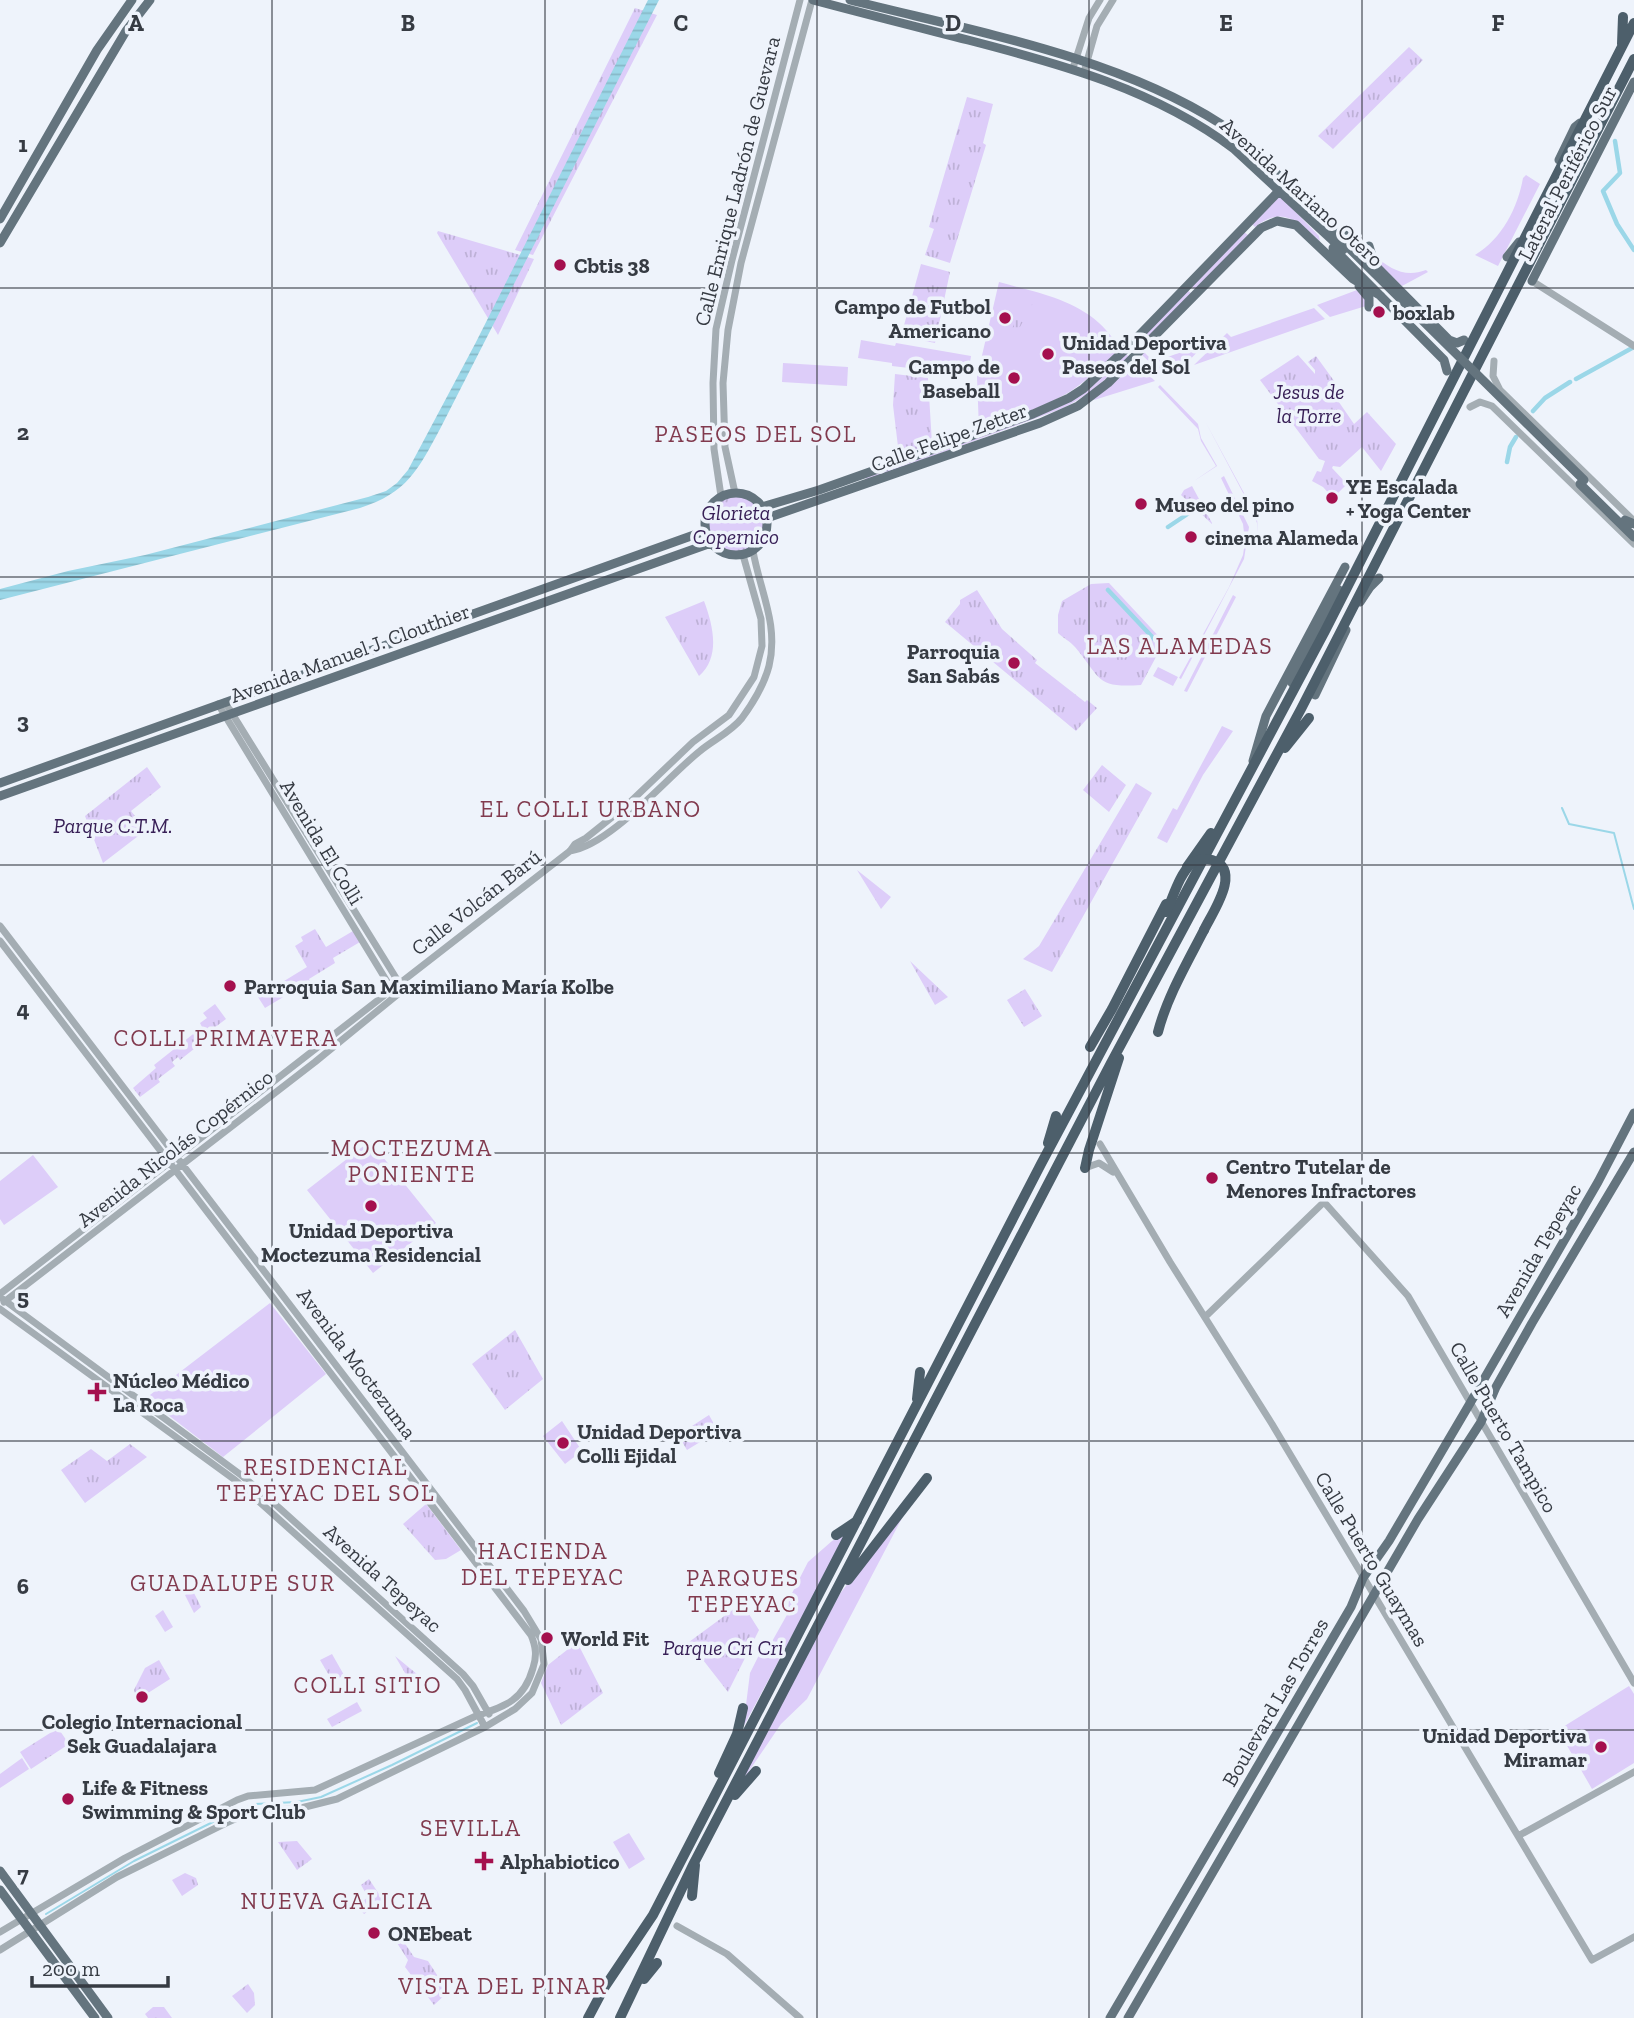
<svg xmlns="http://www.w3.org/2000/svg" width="1634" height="2018" font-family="'Zilla Slab',serif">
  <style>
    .green { fill: #ddcdf9 }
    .park { fill: url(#park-tufts) }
    .water { fill: url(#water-rules) }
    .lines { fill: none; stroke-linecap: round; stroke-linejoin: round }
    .stream { stroke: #9bd7e8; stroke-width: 2 }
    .canal { stroke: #9bd7e8; stroke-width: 4.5 }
    .minor { stroke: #a4adb3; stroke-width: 7 }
    .major { stroke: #64747e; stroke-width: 9 }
    .highway { stroke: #4d5f6b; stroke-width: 10 }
    .major-bridge { stroke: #64747e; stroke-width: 9 }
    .highway-bridge { stroke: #4d5f6b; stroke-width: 10 }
    .grid { fill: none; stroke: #363b43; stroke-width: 2; stroke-opacity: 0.55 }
    .poi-dot { fill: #a4104e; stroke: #eef3fb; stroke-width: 2.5 }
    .labels { text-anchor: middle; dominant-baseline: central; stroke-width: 7; stroke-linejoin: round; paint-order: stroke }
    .street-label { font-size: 21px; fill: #363b43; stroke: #eef3fb }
    .poi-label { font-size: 21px; font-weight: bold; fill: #363b43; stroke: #eef3fb; text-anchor: start }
    .park-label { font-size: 21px; font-style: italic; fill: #382057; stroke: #eef3fb }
    .neighbourhood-label { font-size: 23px; letter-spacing: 2px; fill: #813a4e; stroke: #eef3fb }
    .grid-label { font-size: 23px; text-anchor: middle; font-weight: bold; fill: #363b43; stroke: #eef3fb; stroke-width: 7; stroke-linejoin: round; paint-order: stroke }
  </style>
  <defs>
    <pattern id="park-tufts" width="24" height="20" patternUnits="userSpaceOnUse" patternTransform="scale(1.75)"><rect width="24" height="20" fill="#ddcdf9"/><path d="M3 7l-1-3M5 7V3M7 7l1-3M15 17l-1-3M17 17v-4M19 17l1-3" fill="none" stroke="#beb1d7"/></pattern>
    <pattern id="water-rules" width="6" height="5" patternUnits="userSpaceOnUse" patternTransform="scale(1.75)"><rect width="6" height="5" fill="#9bd7e8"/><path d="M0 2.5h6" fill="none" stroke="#86b9c8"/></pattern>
  </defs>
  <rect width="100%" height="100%" fill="#eef3fb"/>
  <!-- green -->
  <path class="green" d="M1526 175 1540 184 1498 266 1475 255C1502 239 1518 207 1523 178Z
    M1280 196 1319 236 1320 241C1297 221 1283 205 1255 227L1252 224Z
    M1244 232 1248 235 1195 290 1191 286Z
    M1374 255C1390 269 1405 278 1426 270L1428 272 1402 286 1378 263Z
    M999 282C1034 292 1071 298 1099 323 1107 330 1114 340 1121 348 1105 363 1090 378 1071 391 1043 408 1010 418 979 429L977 377Z
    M1187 290 1191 293 1137 349 1134 345Z
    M1357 290 1367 302 1366 306 1330 317 1317 305Z
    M1314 308 1325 319 1194 365 1227 333 1231 337Z
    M861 340 895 346 896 343 971 356 968 375 892 366V363L858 358Z
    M1206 343 1179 371 1164 376 1141 354 1144 352 1154 362Z
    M1127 354 1128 357C1108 378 1087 397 1061 409L868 480 865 478 1041 413Z
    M1134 361 1155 381 1094 400 1093 399Z
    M783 363 848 367 847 386 782 382Z
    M1160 385 1198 424 1201 438 1217 466 1194 481 1216 466 1201 441 1198 429 1158 387Z
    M1205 421 1257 517 1258 536 1257 523 1251 508Z
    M1224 476 1249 527 1244 559 1181 679 1179 678 1229 587 1243 555 1245 542 1243 524 1221 478Z
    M1233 595 1236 597 1187 692 1184 691Z
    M1158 667 1178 677 1173 686 1153 676Z
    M1222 726 1233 731 1203 775 1167 843 1157 838 1173 808 1177 810Z
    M370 1141 436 1223 373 1273 307 1190Z
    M33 1155 58 1187 4 1225 0 1219V1181Z
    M270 1303 326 1374 223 1457 146 1398Z
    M562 1421 582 1451 565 1464 543 1436Z
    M911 1501 807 1699 781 1724 734 1793 839 1595Z
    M847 1532V1533L740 1733 744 1721 750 1673 759 1655 770 1645 788 1613 789 1599 808 1562 832 1541Z
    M1629 1686 1634 1694V1763L1592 1789 1558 1730Z
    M629 1833 645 1859 629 1869 613 1842Z"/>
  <!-- park -->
  <path class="park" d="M635 8 657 15 533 255 515 250Z
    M1409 47 1423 60 1333 149 1318 136Z
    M967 97 993 104 983 143 986 145 950 263 925 255 934 229 929 227Z
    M438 231 534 259 498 335 437 233Z
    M921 264 950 272 935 343 901 336Z
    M1020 300 1033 303 1015 336 1011 334Z
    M1298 355 1315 374V370L1308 362 1316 356 1337 385 1332 392 1354 424 1367 412 1396 444 1381 471 1362 447 1340 467 1333 466 1332 468 1347 484 1333 498 1323 487 1312 481 1317 471 1321 472 1325 461 1319 459 1260 380Z
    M895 374 928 378 932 444 899 455 893 405Z
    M1192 486 1212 523V524L1181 495 1184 490Z
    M708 524a28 28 0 1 1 56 0a28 28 0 1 1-56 0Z
    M1109 583 1164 642 1141 685C1095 688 1102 679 1075 647 1070 641 1063 638 1058 633V615L1062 601 1091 584Z
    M977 590 1002 629 1037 660 1035 663 1085 702 1087 700 1097 708 1076 731 945 622 960 604V600Z
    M704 601C713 625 721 657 699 676L665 617Z
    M1102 765 1126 785 1109 812 1083 790Z
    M147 767 161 787 131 811 146 830 103 863 85 816Z
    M1136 783 1152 793 1052 972 1023 959 1039 946Z
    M857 870 891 897 881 909Z
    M315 929 326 947 353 931 360 942 333 958 335 963 309 979 310 981 265 1008 258 997 307 967 295 946 303 941 301 937Z
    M910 961 948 997 935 1005Z
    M1025 989 1042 1016 1024 1027 1007 1000Z
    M215 1004 226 1019 202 1037 204 1041 180 1060 178 1057 172 1062 175 1066 158 1079 160 1082 140 1097 133 1088 156 1068 154 1065 202 1027 200 1023 207 1018 203 1013Z
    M515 1330 543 1379 505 1410 472 1364Z
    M709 1415 718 1431 687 1450 678 1435Z
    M130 1444 147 1457 85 1503 61 1470 91 1449 107 1461Z
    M426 1504 461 1550 446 1559 435 1560 403 1524Z
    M192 1589 201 1607 194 1613 185 1595Z
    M742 1603 759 1630 728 1692 689 1642Z
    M163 1610 173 1627 165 1632 155 1616Z
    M577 1642 603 1693 561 1725 541 1683 548 1665Z
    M332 1654 344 1675 333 1682 320 1660Z
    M395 1656 423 1679 411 1683Z
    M159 1660 170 1679 137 1700 134 1690 145 1668Z
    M357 1702 362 1711 332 1727 327 1719Z
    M58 1728 69 1744 31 1769 20 1752Z
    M22 1758 29 1769 0 1788V1774Z
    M297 1841 312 1859 297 1870 278 1842Z
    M185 1873 196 1878 198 1885 182 1896 172 1880Z
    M369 1879 383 1900 364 1914 357 1906 368 1897 361 1885Z
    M402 1939 414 1957 428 1961 448 1992 434 2005 405 1967 408 1960 397 1943Z
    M248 1984 254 1993 255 2005 247 2013 232 1996Z
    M153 2007H164L172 2018H148L145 2014Z"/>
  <!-- water -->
  <path class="water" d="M648 0H659L440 429C418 470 407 493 360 508L0 600V589L68 571 145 555 368 497 386 491 397 483 408 470 475 344Z"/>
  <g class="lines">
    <!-- stream -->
    <path class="stream" d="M1562 808 1569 824 1614 833 1634 909
      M46 1914 134 1861 225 1816 255 1804 297 1802 321 1797 392 1765 477 1723"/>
    <!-- canal -->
    <path class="canal" d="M1615 141 1620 173 1603 191 1617 224 1634 250
      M1576 379 1634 347
      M1533 411 1545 398 1570 382
      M1507 462 1510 447 1516 437
      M1168 527 1189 513
      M1108 590 1156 641"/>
    <!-- minor -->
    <path class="minor" d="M1073 68 1089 18 1100 0
      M1084 72 1097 26 1113 0
      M1532 281 1634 346
      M1494 361 1493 376 1500 390 1634 521
      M1470 407 1480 402 1492 406 1634 544
      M735 493 725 447 723 383 728 330 741 263 812 0
      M721 496 714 449 713 383 716 329 732 260 800 0
      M225 702 401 986
      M218 704 394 993
      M570 851C611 845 667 777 700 751 713 740 731 732 742 718 753 703 764 685 769 666 779 625 760 591 753 551
      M0 926 524 1611 541 1639 544 1664 532 1693 515 1709 485 1727 337 1799 297 1809 266 1810 244 1815 226 1823 117 1877 0 1950
      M0 941 531 1635C536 1647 537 1656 533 1668 524 1700 506 1706 476 1716L315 1790 248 1796 237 1800 125 1858 0 1932
      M1100 1144 1170 1262 1272 1424 1592 1960 1634 1937
      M1085 1168 1099 1163 1113 1172
      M0 1294 570 851 575 844 586 838 626 806 693 742 729 715 754 677 762 646 761 619 743 555
      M0 1297 241 1475 265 1495 463 1674 473 1686 489 1714
      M4 1302 315 1062 403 990
      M0 1309 235 1480 457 1679 465 1690 485 1727
      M1205 1317 1324 1202 1408 1296 1634 1683
      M1518 1836 1634 1772
      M677 1926 727 1954 800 2018"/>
    <!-- major -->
    <path class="major" d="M813 0C865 14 917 27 968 40 1061 64 1156 90 1234 149L1343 250
      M850 0C972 31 1115 56 1221 124 1243 138 1262 159 1280 177 1302 200 1325 223 1347 246
      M1559 160 1575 127 1580 123
      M0 219 97 50 132 0
      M1341 231 1449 340 1457 343 1464 340
      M0 243 126 31 150 0
      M1369 246 1374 262
      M1333 248 1444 360 1447 371
      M1507 257 1519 242
      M1532 281 1634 82
      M1359 286 1369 298V307
      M1580 484 1634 537
      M705 524a31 31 0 1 1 62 0a31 31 0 1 1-62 0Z
      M762 507 819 490 1033 414 1069 398 1083 389 1128 347 1279 191
      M767 518 1040 423 1078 406 1108 383 1261 228 1277 221 1296 225 1353 279 1381 296
      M1625 520 1634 524
      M1360 602 1370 587 1379 578
      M1292 683 1332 606 1338 589
      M1315 695 1346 630
      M1253 761 1266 716 1345 567
      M0 783 705 531
      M0 796 711 543
      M0 1871 108 2018
      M0 1890 95 2018
      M1110 2018 1351 1607 1363 1578 1389 1541 1469 1405 1598 1182 1634 1113
      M1128 2018 1418 1519 1481 1422 1496 1387 1532 1323 1634 1152"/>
    <!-- highway -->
    <path class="highway" d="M1622 44 1623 17
      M1285 748 1309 718
      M1187 867 1211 833
      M1158 1032C1167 997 1187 963 1204 930
      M1090 1047 1112 1009 1166 904
      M1048 1143 1056 1116
      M1085 1168 1089 1150 1119 1058
      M917 1399 920 1372
      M836 1535 857 1521
      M848 1580 927 1478
      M719 1773 737 1734 743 1708
      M735 1795 756 1771
      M692 1896 695 1865
      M644 1979 657 1963
      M588 2018 604 1988 653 1915 1041 1164 1325 631 1634 23
      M620 2018 694 1863 1111 1063 1301 709 1634 59"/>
    <!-- major-bridge -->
    <path class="major-bridge" d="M1347 246 1584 480"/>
    <!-- highway-bridge -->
    <path class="highway-bridge" d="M1166 912C1173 898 1179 875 1191 864 1197 859 1205 858 1212 860 1243 870 1212 913 1204 930"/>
  </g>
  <!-- grid -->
  <path class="grid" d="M272 0V2018M545 0V2018M817 0V2018M1089 0V2018M1362 0V2018M0 288H1634M0 577H1634M0 865H1634M0 1153H1634M0 1441H1634M0 1730H1634"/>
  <!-- markers -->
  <g class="poi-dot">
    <circle cx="560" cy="265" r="7"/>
    <circle cx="1379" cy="312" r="7"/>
    <circle cx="1005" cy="318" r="7"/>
    <circle cx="1048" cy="354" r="7"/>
    <circle cx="1014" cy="378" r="7"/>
    <circle cx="1332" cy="498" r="7"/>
    <circle cx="1141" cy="504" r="7"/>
    <circle cx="1191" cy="537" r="7"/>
    <circle cx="1014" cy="663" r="7"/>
    <circle cx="230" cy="986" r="7"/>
    <circle cx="1212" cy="1178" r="7"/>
    <circle cx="371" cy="1206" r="7"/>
    <path d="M93.5 1381.5h7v7h7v7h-7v7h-7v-7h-7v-7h7z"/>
    <circle cx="563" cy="1443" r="7"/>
    <circle cx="547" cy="1638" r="7"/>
    <circle cx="142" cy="1697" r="7"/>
    <circle cx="1601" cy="1747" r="7"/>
    <circle cx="68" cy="1799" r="7"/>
    <path d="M480.5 1850.5h7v7h7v7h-7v7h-7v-7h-7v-7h7z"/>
    <circle cx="374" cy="1933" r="7"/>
  </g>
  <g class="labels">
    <!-- street labels -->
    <g class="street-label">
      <text transform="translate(1567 173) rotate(-63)">Lateral Periférico Sur</text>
      <text transform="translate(737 181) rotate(-76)">Calle Enrique Ladrón de Guevara</text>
      <text transform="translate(1302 192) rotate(42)">Avenida Mariano Otero</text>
      <text transform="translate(949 437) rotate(-20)">Calle Felipe Zetter</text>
      <text transform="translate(350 653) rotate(-20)">Avenida Manuel J. Clouthier</text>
      <text transform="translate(322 842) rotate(59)">Avenida El Colli</text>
      <text transform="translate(476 902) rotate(-38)">Calle Volcán Barú</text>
      <text transform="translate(175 1148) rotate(-38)">Avenida Nicolás Copérnico</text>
      <text transform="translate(1538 1250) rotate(-60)">Avenida Tepeyac</text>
      <text transform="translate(357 1363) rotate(53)">Avenida Moctezuma</text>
      <text transform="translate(1504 1427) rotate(60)">Calle Puerto Tampico</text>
      <text transform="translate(1372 1559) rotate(59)">Calle Puerto Guaymas</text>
      <text transform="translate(383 1578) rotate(42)">Avenida Tepeyac</text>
      <text transform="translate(1275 1702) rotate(-60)">Boulevard Las Torres</text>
    </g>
    <!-- poi labels -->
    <g class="poi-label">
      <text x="574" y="265">Cbtis 38</text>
      <text x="991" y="306" text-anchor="end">Campo de Futbol<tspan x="991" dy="24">Americano</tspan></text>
      <text x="1393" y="312">boxlab</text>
      <text x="1062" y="342">Unidad Deportiva<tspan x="1062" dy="24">Paseos del Sol</tspan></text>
      <text x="1000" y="366" text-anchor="end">Campo de<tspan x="1000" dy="24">Baseball</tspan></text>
      <text x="1346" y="486">YE Escalada<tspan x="1346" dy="24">+ Yoga Center</tspan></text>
      <text x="1155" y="504">Museo del pino</text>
      <text x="1205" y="537">cinema Alameda</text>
      <text x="1000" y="651" text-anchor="end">Parroquia<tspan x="1000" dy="24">San Sabás</tspan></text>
      <text x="244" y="986">Parroquia San Maximiliano María Kolbe</text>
      <text x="1226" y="1166">Centro Tutelar de<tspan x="1226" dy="24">Menores Infractores</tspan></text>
      <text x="371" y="1230" text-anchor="middle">Unidad Deportiva<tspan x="371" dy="24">Moctezuma Residencial</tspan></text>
      <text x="113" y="1380">Núcleo Médico<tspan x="113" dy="24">La Roca</tspan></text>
      <text x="577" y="1431">Unidad Deportiva<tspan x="577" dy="24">Colli Ejidal</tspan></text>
      <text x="561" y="1638">World Fit</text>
      <text x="142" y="1721" text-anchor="middle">Colegio Internacional<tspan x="142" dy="24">Sek Guadalajara</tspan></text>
      <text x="1587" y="1735" text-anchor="end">Unidad Deportiva<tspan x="1587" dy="24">Miramar</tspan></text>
      <text x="82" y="1787">Life &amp; Fitness<tspan x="82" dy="24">Swimming &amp; Sport Club</tspan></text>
      <text x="500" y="1861">Alphabiotico</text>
      <text x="388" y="1933">ONEbeat</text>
    </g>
    <!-- park labels -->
    <g class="park-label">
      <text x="1309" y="391">Jesus de<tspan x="1309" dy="24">la Torre</tspan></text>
      <text x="736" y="512">Glorieta<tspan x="736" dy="24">Copernico</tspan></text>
      <text x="113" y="825">Parque C.T.M.</text>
      <text x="723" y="1647">Parque Cri Cri</text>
    </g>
    <!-- neighbourhood labels -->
    <g class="neighbourhood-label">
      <text x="756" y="434">PASEOS DEL SOL</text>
      <text x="1180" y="646">LAS ALAMEDAS</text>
      <text x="591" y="809">EL COLLI URBANO</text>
      <text x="226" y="1038">COLLI PRIMAVERA</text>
      <text x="412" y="1148">MOCTEZUMA<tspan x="412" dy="26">PONIENTE</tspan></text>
      <text x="326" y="1467">RESIDENCIAL<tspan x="326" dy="26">TEPEYAC DEL SOL</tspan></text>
      <text x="543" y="1551">HACIENDA<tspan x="543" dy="26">DEL TEPEYAC</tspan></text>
      <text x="743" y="1578">PARQUES<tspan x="743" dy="26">TEPEYAC</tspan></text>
      <text x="233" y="1583">GUADALUPE SUR</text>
      <text x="368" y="1685">COLLI SITIO</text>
      <text x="471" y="1828">SEVILLA</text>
      <text x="337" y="1901">NUEVA GALICIA</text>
      <text x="503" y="1986">VISTA DEL PINAR</text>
    </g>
  </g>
  <g class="grid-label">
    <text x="136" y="31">A</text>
    <text x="408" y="31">B</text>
    <text x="681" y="31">C</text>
    <text x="953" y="31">D</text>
    <text x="1226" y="31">E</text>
    <text x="1498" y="31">F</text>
    <text x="23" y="152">1</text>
    <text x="23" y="440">2</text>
    <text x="23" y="729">3</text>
    <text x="23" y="1017">4</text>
    <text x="23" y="1305">5</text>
    <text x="23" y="1594">6</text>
    <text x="23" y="1882">7</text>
  </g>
  <!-- scale -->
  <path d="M32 1976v10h136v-10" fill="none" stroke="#363b43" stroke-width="3.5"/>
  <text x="42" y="1976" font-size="21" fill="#363b43" stroke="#eef3fb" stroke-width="5" paint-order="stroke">200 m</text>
</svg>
